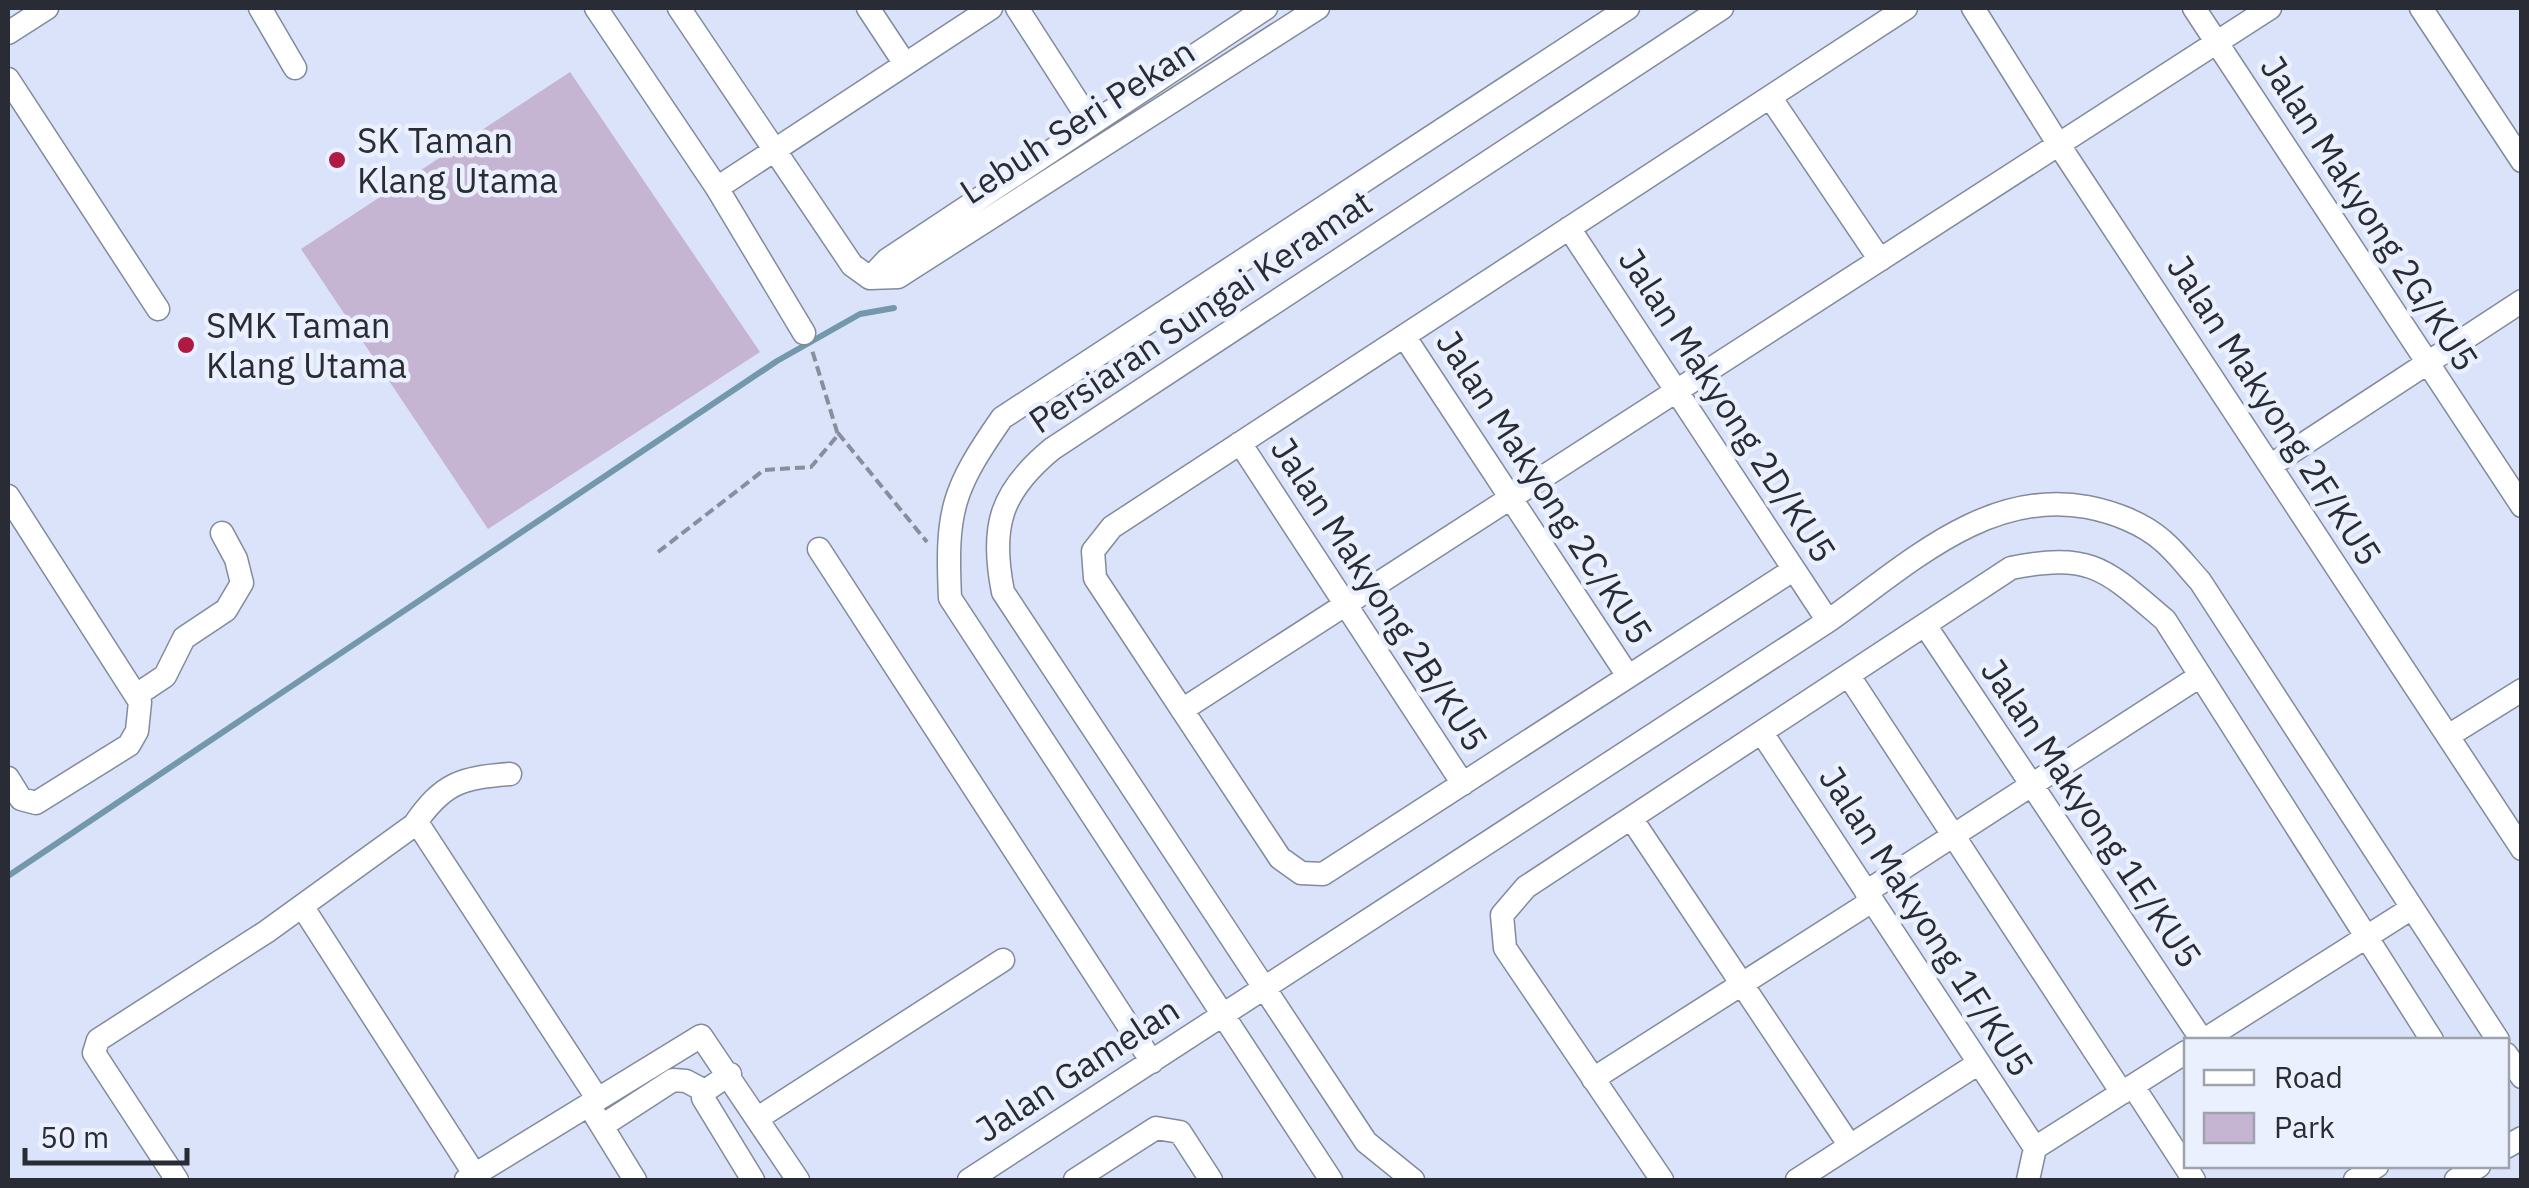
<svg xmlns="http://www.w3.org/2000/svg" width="2529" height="1188" font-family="'IBM Plex Sans',sans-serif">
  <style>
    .green { fill: #c5b4d2 }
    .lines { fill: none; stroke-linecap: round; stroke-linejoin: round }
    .stream { stroke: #7398ac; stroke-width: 6 }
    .minor-casing { stroke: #828a9e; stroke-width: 25 }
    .path { stroke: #888e9e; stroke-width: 4; stroke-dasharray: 10 5; stroke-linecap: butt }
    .minor { stroke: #fff; stroke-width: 22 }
    .poi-dot { fill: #ae1a42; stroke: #ebf0fe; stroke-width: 4 }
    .labels { text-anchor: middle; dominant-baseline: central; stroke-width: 9; stroke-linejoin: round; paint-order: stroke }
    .street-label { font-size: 35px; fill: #292c34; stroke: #ebf0fe }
    .poi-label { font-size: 35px; fill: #292c34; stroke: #ebf0fe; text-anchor: start }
  </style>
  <rect width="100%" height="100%" fill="#dbe3fa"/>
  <!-- green -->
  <path class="green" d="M570 72 760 352 488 529 301 249Z"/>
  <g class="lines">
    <!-- stream -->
    <path class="stream" d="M8 876 777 361 860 314 894 308"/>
    <!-- minor casing -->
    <g class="minor-casing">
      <path id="minor" d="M260 8 295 68
        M596 8 717 188 804 333
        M679 8 852 265 870 278
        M868 8 905 64
        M1017 8 1091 123
        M1973 8 2059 145 2522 849
        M2194 8 2522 506
        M2421 8 2522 161
        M8 33 47 8
        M8 79 158 309
        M1770 97 1880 260
        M717 188 991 8
        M1569 228 1828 621
        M870 278 898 277 1318 8
        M870 278 887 260 1266 8
        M1404 336 1628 676
        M1240 443 1463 784
        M2270 466 2522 301
        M8 496 140 702 137 731 129 745 36 803 21 799 8 778
        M819 549 1152 1062
        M1793 570 1323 874 1301 873 1280 858 1095 578 1093 551 1112 527 1906 8
        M1925 625 2202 1040
        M1849 676 2122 1093
        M138 694 165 676 184 638 226 610 242 583 236 559 222 533
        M1182 710 2270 8
        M1762 733 2035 1148
        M2448 736 2522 690
        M1631 818 1850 1146
        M414 825C443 783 460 778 510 774
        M1866 892 2200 676
        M302 906 475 1175
        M2204 1040 2412 908
        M2506 1054 2522 1077
        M730 1074 705 1091 703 1098 753 1180
        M1593 1079 1872 901
        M2133 1086 2194 1180
        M595 1115 635 1180
        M758 1118 1003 960
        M602 1126 673 1080 686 1081 705 1091
        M2506 1147 2522 1138
        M2035 1148 2186 1052
        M177 1180 94 1053 98 1040 266 932 414 825 422 830 597 1098
        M466 1180 701 1036 798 1180
        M969 1180 1828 621C1905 567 1986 488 2087 507 2113 512 2143 523 2163 541 2177 553 2188 568 2200 581L2498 1040
        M1075 1180 1156 1128 1180 1132 1211 1180
        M1331 1180 950 598C946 510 952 490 1002 418L1628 8
        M1413 1180 1366 1142 1003 592C990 527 1000 492 1052 449L1722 8
        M1662 1180 1505 948 1502 915 1526 887 2011 568C2092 552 2105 569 2165 620L2432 1040
        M1797 1180 1979 1063
        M2028 1180 2035 1148
        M2355 1180 2377 1166
        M2456 1180 2479 1166"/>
    </g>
    <!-- path -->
    <path class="path" d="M838 433 927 542
      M658 552 764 470 811 467 838 435 812 350"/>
    <!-- minor -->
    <use href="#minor" class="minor"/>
  </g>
  <!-- markers -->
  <g class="poi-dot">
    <circle cx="337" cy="160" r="10"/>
    <circle cx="186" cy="345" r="10"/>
  </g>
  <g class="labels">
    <!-- street labels -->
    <g class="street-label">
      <text transform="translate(1077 121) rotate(-33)">Lebuh Seri Pekan</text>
      <text transform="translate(2370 213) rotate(57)">Jalan Makyong 2G/KU5</text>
      <text transform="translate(1200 311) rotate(-34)">Persiaran Sungai Keramat</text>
      <text transform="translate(1728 405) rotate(57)">Jalan Makyong 2D/KU5</text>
      <text transform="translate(2275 410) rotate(57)">Jalan Makyong 2F/KU5</text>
      <text transform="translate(1545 487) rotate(57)">Jalan Makyong 2C/KU5</text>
      <text transform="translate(1380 594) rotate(57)">Jalan Makyong 2B/KU5</text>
      <text transform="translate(2092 813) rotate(56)">Jalan Makyong 1E/KU5</text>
      <text transform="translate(1927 921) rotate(57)">Jalan Makyong 1F/KU5</text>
      <text transform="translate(1077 1069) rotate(-33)">Jalan Gamelan</text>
    </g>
    <!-- poi labels -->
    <g class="poi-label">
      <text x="357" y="140">SK Taman<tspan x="357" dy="40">Klang Utama</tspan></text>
      <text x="206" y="325">SMK Taman<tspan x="206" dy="40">Klang Utama</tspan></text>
    </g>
  </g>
  <!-- border -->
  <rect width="2529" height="1188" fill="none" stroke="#292c34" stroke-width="20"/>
  <!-- legend -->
  <rect x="2184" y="1038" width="325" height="130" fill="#ebf0fe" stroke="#9da2ad" stroke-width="2.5"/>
  <rect x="2204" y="1070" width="50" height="15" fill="#ffffff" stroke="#9da2ad" stroke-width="2.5"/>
  <text x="2274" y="1088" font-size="30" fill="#292c34">Road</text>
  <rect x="2204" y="1113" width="50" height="30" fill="#c5b4d2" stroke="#9da2ad" stroke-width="2.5"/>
  <text x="2274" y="1138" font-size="30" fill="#292c34">Park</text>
  <!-- scale -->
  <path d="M25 1148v15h162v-15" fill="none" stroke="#292c34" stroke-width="5"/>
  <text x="40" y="1148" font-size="30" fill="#292c34" stroke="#ebf0fe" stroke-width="8" paint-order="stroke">50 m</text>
</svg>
